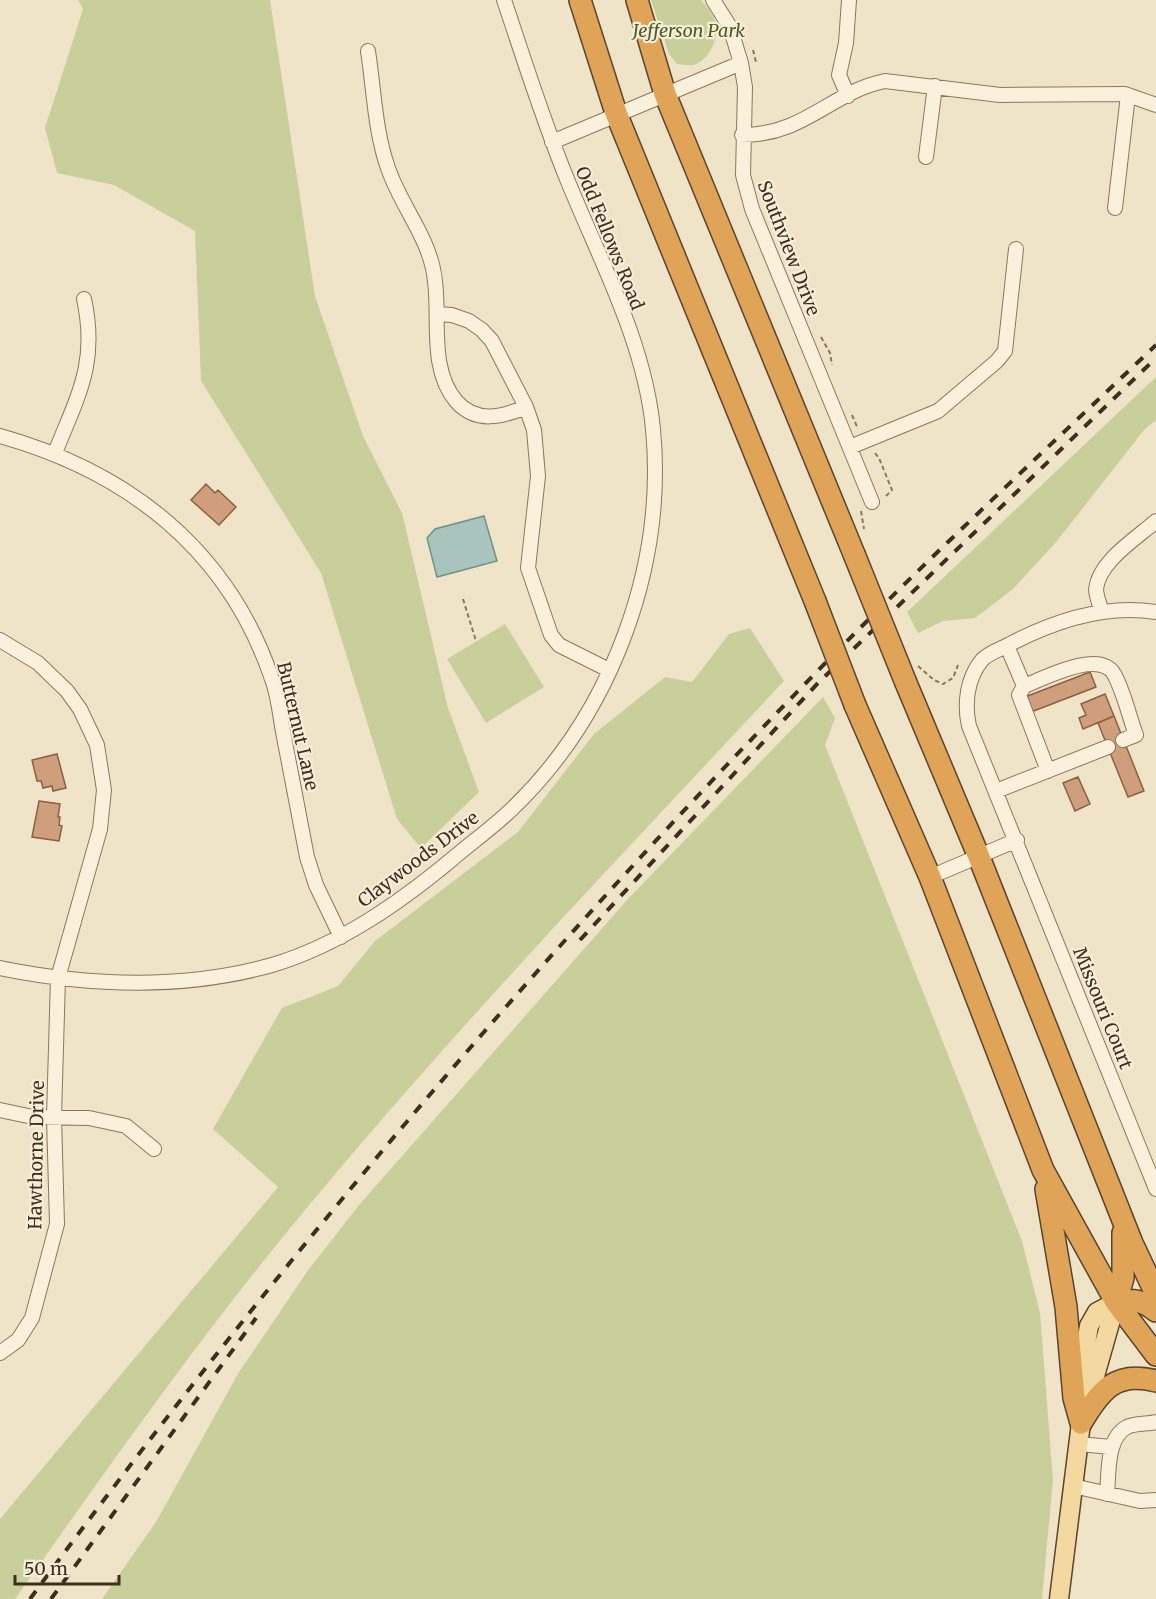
<svg xmlns="http://www.w3.org/2000/svg" width="1156" height="1599" font-family="Merriweather,serif">
  <style>
    .green { fill: #c9cf9b }
    .water { fill: #a9c4bc; stroke: #6f938a; stroke-width: 1.5 }
    .building { fill: #cf9f7d; stroke: #8d5f41; stroke-width: 1.5 }
    .lines { fill: none; stroke-linecap: round; stroke-linejoin: round }
    .minor-casing { stroke: #8d765c; stroke-width: 16 }
    .major-casing { stroke: #5b4430; stroke-width: 21 }
    .highway-casing { stroke: #5b4430; stroke-width: 24 }
    .path { stroke: #8d765c; stroke-width: 2; stroke-dasharray: 4.5 3; stroke-linecap: butt }
    .minor { stroke: #faf1dc; stroke-width: 14 }
    .major { stroke: #f3d9a0; stroke-width: 18 }
    .highway { stroke: #e0a458; stroke-width: 21 }
    .rail { stroke: #3d2e20; stroke-width: 4; stroke-dasharray: 10 10; stroke-linecap: butt }
    .highway-bridge-casing { stroke: #5b4430; stroke-width: 24; stroke-linecap: butt }
    .highway-bridge { stroke: #e0a458; stroke-width: 21 }
    .labels { text-anchor: middle; dominant-baseline: central; stroke-width: 4.5; stroke-linejoin: round; paint-order: stroke }
    .park-label { font-size: 18px; font-style: italic; fill: #4d5a26; stroke: #f7eed8 }
    .street-label { font-size: 18px; fill: #3d2e20; stroke: #f7eed8 }
  </style>
  <rect width="100%" height="100%" fill="#f0e4c8"/>
  <!-- green -->
  <path class="green" d="M78 0H270L315 296 363 436 402 513 448 708 479 792 421 848 397 819 321 573 201 381 195 231 114 185 57 173 45 128 83 9Z
    M651 0H701C706 6 712 13 715 20 720 35 711 58 696 64 690 67 683 64 677 64L669 54Z
    M1156 377V420L1144 430 1057 541 1013 589 975 618 943 621 918 633 907 612Z
    M505 624 544 687 486 723 447 659Z
    M750 628 784 681C604 874 419 1066 254 1273 170 1379 93 1489 15 1599H0V1519L278 1187 213 1129 282 1008 338 986 375 941 518 832 594 734 665 677 692 682 729 634Z
    M823 697 835 718 825 745 1022 1241 1040 1313 1053 1480 1042 1599H102L156 1522 239 1372 309 1269 359 1205 627 900Z"/>
  <!-- water -->
  <path class="water" d="M484 516 497 561 437 577 427 538 435 529Z"/>
  <!-- building -->
  <path class="building" d="M206 484 215 493 218 490 236 507 219 525 191 500Z
    M1090 672 1096 687 1031 712 1025 697Z
    M1105 694 1114 716 1083 729 1079 718 1086 715 1081 704Z
    M1114 716 1144 791 1128 797 1098 723Z
    M57 754 66 788 53 791 52 786 43 788 41 781H37L32 760Z
    M1078 777 1090 804 1075 811 1063 783Z
    M39 801 60 804 58 817H60L59 825 62 826 59 841 32 837Z"/>
  <g class="lines">
    <!-- minor casing -->
    <g class="minor-casing">
      <path id="minor" d="M713 0 730 27 741 63 745 87 743 175 752 209 872 502
        M368 51C374 90 375 132 388 168 401 207 431 239 435 281 440 319 429 369 456 401 476 424 502 417 526 407
        M848 96 839 75 846 43 849 0
        M742 135C805 135 831 92 885 81L1000 95 1125 94 1156 105
        M552 142 741 63
        M926 157 935 86
        M1115 208 1128 95
        M437 314 452 315 469 321 482 330 492 341 526 407 534 430 538 476 528 568 551 635 559 645 609 670
        M0 436C128 472 228 549 272 679 279 697 280 718 284 737 292 777 299 817 307 857L316 885 341 937
        M850 447 938 411 997 361 1005 351 1016 249
        M55 453C78 395 98 363 84 299
        M1102 612C1100 605 1096 596 1096 589 1099 561 1137 538 1156 521
        M1156 612C1106 604 1054 621 1010 644 1001 649 988 653 982 660 967 678 964 704 969 726L1156 1189
        M0 640 38 663 67 691 80 709 97 745 104 790 100 829 58 978 54 1117 57 1224 32 1318 18 1340 0 1353
        M1007 646 1024 686C1045 678 1099 649 1114 674 1124 692 1129 716 1136 735L1123 740
        M1024 686 1019 695 1048 771
        M996 791 1108 747
        M930 877 1017 840
        M0 968C89 986 183 990 272 965 339 945 398 904 451 860 471 843 493 827 512 809 612 713 666 566 653 429 645 344 601 262 569 184 544 124 525 62 504 0
        M0 1110 33 1117 89 1118 126 1126 154 1149
        M1079 1444 1111 1447
        M1073 1486 1140 1501 1156 1500
        M1107 1494C1109 1474 1106 1438 1127 1427 1134 1423 1148 1424 1156 1422"/>
    </g>
    <!-- major casing -->
    <g class="major-casing">
      <path id="major" d="M1087 1404 1116 1302
        M1059 1599 1081 1423 1083 1360 1089 1326 1097 1312 1116 1302"/>
    </g>
    <!-- highway casing -->
    <g class="highway-casing">
      <path id="highway" d="M580 0 616 113 815 601
        M637 0 665 94 854 554
        M906 683 979 857 1132 1243 1156 1294
        M855 705 930 877 1043 1170 1116 1302 1156 1355
        M1046 1189 1066 1307 1074 1398 1081 1423
        M1116 1302 1123 1278V1233
        M1116 1302C1133 1299 1142 1300 1156 1311
        M1081 1423C1100 1391 1115 1370 1156 1381"/>
    </g>
    <!-- path -->
    <path class="path" d="M753 50 756 62
      M821 337 830 353 832 365
      M852 415 858 429
      M875 453 879 458 892 490 885 497
      M861 511 864 529
      M463 599 476 641
      M918 666 934 680 943 684 953 678 958 665"/>
    <!-- minor -->
    <use href="#minor" class="minor"/>
    <!-- major -->
    <use href="#major" class="major"/>
    <!-- highway -->
    <use href="#highway" class="highway"/>
    <!-- rail -->
    <path class="rail" d="M580 940 818 683 1156 358
      M30 1599C266 1278 524 972 802 687 916 569 1037 458 1156 345
      M51 1599 256 1318"/>
    <!-- highway-bridge casing -->
    <g class="highway-bridge-casing">
      <path id="highway-bridge" d="M854 554 906 683
        M815 601 855 705"/>
    </g>
    <!-- highway-bridge -->
    <use href="#highway-bridge" class="highway-bridge"/>
  </g>
  <g class="labels">
    <!-- park labels -->
    <g class="park-label">
      <text x="689" y="30">Jefferson Park</text>
    </g>
    <!-- street labels -->
    <g class="street-label">
      <text transform="translate(610 238) rotate(68)">Odd Fellows Road</text>
      <text transform="translate(789 248) rotate(69)">Southview Drive</text>
      <text transform="translate(298 726) rotate(77)">Butternut Lane</text>
      <text transform="translate(418 859) rotate(-37)">Claywoods Drive</text>
      <text transform="translate(1103 1008) rotate(68)">Missouri Court</text>
      <text transform="translate(36 1155) rotate(-89)">Hawthorne Drive</text>
    </g>
  </g>
  <!-- scale -->
  <path d="M15 1575v9h104v-9" fill="none" stroke="#3d2e20" stroke-width="3"/>
  <text x="24" y="1575" font-size="18" fill="#3d2e20" stroke="#f7eed8" stroke-width="4.5" paint-order="stroke">50 m</text>
</svg>
